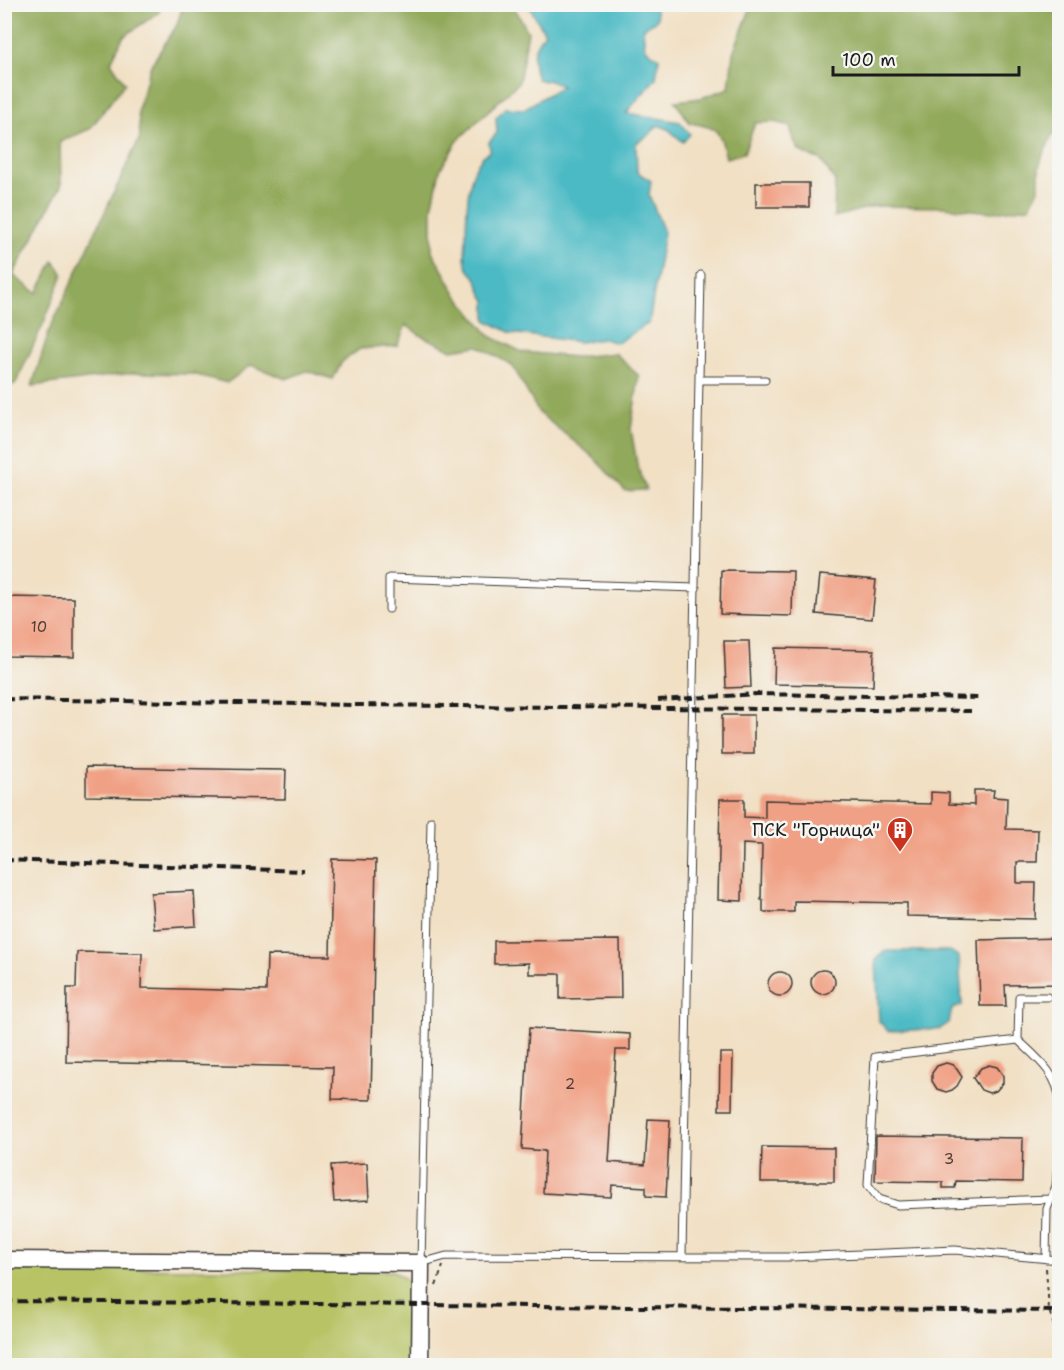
<svg xmlns="http://www.w3.org/2000/svg" width="1064" height="1370" font-family="'Shantell Sans',sans-serif">
  <style>
    .green { fill: #b7c365; stroke: #6a7040; stroke-width: 1.5 }
    .forest { fill: #91a95a; stroke: #56623b; stroke-width: 1.5 }
    .water { fill: #4cbac4; stroke: #346b70; stroke-width: 1.5 }
    .building { fill: #f0a084 }
    .lines { fill: none; stroke-linecap: round; stroke-linejoin: round }
    .service-casing { stroke: #3c3935; stroke-width: 9 }
    .tertiary-casing { stroke: #3c3935; stroke-width: 19 }
    .path { stroke: #3c3935; stroke-width: 2; stroke-dasharray: 4.5 4.5; stroke-linecap: butt }
    .service { stroke: #fff; stroke-width: 7 }
    .tertiary { stroke: #fff; stroke-width: 16 }
    .rail { stroke: #1c1c1c; stroke-width: 4; stroke-dasharray: 9 4.5; stroke-linecap: butt }
    .labels { text-anchor: middle; dominant-baseline: central; stroke-width: 5; stroke-linejoin: round; paint-order: stroke }
    .number-label { font-size: 15px; fill: #513d36 }
    .poi-label { font-size: 18px; fill: #1c1c1c; stroke: #f6f6f2; text-anchor: end }
  </style>
  <rect width="100%" height="100%" fill="#f6f6f2"/>
  <filter id="ink" filterUnits="userSpaceOnUse"><feTurbulence type="fractalNoise" baseFrequency=".0167" numOctaves="2"/><feDisplacementMap in="SourceGraphic" scale="12" xChannelSelector="R" yChannelSelector="G"/><feConvolveMatrix kernelMatrix="1 2 1 2 8 2 1 2 1" color-interpolation-filters="sRGB"/></filter>
  <filter id="wash" filterUnits="userSpaceOnUse"><feTurbulence type="fractalNoise" baseFrequency=".008" numOctaves="4" result="noise"/><feDisplacementMap in="SourceGraphic" scale="24" xChannelSelector="R" yChannelSelector="G"/><feGaussianBlur stdDeviation="1.35" result="paint"/><feColorMatrix in="noise" values="0 0 0 0 0 0 0 0 0 0 0 0 0 0 0 0 0 1.4 0 .05"/><feComposite in="paint" operator="in"/></filter>
  <g filter="url(#wash)">
    <rect width="100%" height="100%" fill="#f1e0c4"/>
    <!-- green -->
    <path class="green" d="M5 1267 393 1271C399 1274 407 1279 411 1286 418 1299 414 1348 414 1365L5 1366Z"/>
    <!-- forest -->
    <path class="forest" d="M5 4 163 5 158 13 123 37 111 62 125 83 90 129 60 142 61 186 13 275 37 293 54 261 63 274 45 320 16 383 5 389Z
      M183 5H513L528 32 519 82 458 140 440 170 432 208V251L456 294 490 336 522 352 576 357 615 353 639 376 631 429 637 464 646 490 625 491 592 456 539 413 512 365 478 346 452 350 420 335 406 325 397 346 360 349 342 362 333 379 307 371 286 379 251 365 227 383 193 374 134 373 32 386 49 331 140 137 138 110 151 65 177 25Z
      M1035 5 1059 14 1060 132 1052 136 1042 157 1039 168V189L1029 207 993 212 942 207 875 206 834 217 835 181 820 159C796 153 796 149 790 126L774 122 755 123 744 153 726 158C719 128 719 129 690 123L675 101 701 98 729 88 733 53 751 7 750 5Z"/>
    <!-- water -->
    <path class="water" d="M528 5H655L657 19 643 29 645 48 659 58 656 78 626 113 680 122 690 134 683 142 668 129 658 125 649 135 636 143 637 172 651 181 649 195 664 232 649 323 617 343 604 339 579 342 511 333 486 320V300C480 293 480 289 477 280 475 276 470 273 468 269 463 260 466 247 466 237 467 211 465 166 490 151L489 142 497 133 496 118 505 108 524 109 562 86 548 80 544 81 537 79C531 60 531 47 545 33Z
      M885 951H950L959 957 962 1005 952 1009 949 1022 940 1029 888 1031 879 1021 876 960Z"/>
    <g id="blocks">
      <!-- building -->
      <path class="building" d="M756 183H809V207H756Z
        M721 570 793 571 792 616 720 614Z
        M820 575 876 580 872 619 816 614Z
        M4 597 74 598V657L4 656Z
        M724 641H749L751 687 726 688Z
        M775 648 874 650 873 686 774 684Z
        M722 715H754V754H722Z
        M86 767 286 770 285 799 86 796Z
        M974 790H994L993 797 1007 798 1006 829 1038 830 1037 862H1017V883H1036L1035 919 907 916V903L794 901V912H763V900H761L762 845 743 844 742 901 718 900 720 799H744V817L765 818V800L931 804V792L949 793V804L974 805Z
        M332 859 376 860 371 1100 332 1099 333 1067 66 1062 67 988H76L77 952 142 953 141 988 266 991 267 955 330 956Z
        M194 891 196 926 154 929 151 893Z
        M1059 938V984L1005 985 1006 1006H980L978 940Z
        M620 940 621 998 560 999V974H529V963L494 964V941Z
        M811 982a12 12 0 1 1 24 0a12 12 0 1 1-24 0Z
        M768 984a12 12 0 1 1 24 0a12 12 0 1 1-24 0Z
        M529 1028 630 1034V1050H616L609 1162 645 1165 648 1119 670 1120 666 1197 646 1196V1187L612 1185 611 1197 543 1193 545 1151 522 1149Z
        M720 1053H733L732 1110H719Z
        M946 1063 954 1065 962 1077 957 1086 952 1090 946 1092 937 1089 932 1081V1073L937 1066Z
        M989 1065 997 1067 1003 1075V1083L996 1091 989 1093 981 1090 973 1078 981 1068Z
        M876 1136 1023 1138 1022 1182 956 1181 955 1188H943V1182L875 1181Z
        M762 1147 834 1148V1182H761Z
        M367 1163 369 1200 334 1202 331 1165Z"/>
    </g>
  </g>
  <g filter="url(#ink)">
    <use href="#blocks" fill-opacity="0" stroke="#3c3935" stroke-width="1.5"/>
    <g class="lines">
      <!-- service casing -->
      <g class="service-casing">
        <path id="service" d="M699 380H765
          M389 609V578L696 588
          M431 821 421 1263 446 1256 791 1257 955 1250 1060 1260
          M1047 997H1019L1018 1040C1037 1058 1058 1074 1060 1102
          M1018 1040 875 1057 868 1185 879 1199 898 1205 1050 1199
          M682 1255 701 275
          M1046 1259 1047 1209 1056 1186 1060 1136"/>
      </g>
      <!-- tertiary casing -->
      <g class="tertiary-casing">
        <path id="tertiary" d="M4 1260 421 1263 420 1366"/>
      </g>
      <!-- path -->
      <path class="path" d="M1046 1268 1049 1310 1059 1342
        M436 1286 443 1266
        M436 1356V1366"/>
      <!-- service -->
      <use href="#service" class="service"/>
      <!-- tertiary -->
      <use href="#tertiary" class="tertiary"/>
      <!-- rail -->
      <path class="rail" d="M4 699 354 705 971 711
        M658 700 758 694 981 698
        M4 860 304 871
        M4 1301 1060 1311"/>
    </g>
  </g>
  <!-- icons -->
  <defs>
    <g id="building-pin" transform="scale(1.35)"><path d="M0 17L-7.5 6A9.5 9.5 0 1 1 7.5 6Z" fill="#c8321e" stroke="#f6f6f2"/><path d="M-4-6H4V6H1V3H-1V6H-4ZM-2.5-4.3h1.7v1.8h-1.7ZM.8-4.3h1.7v1.8H.8ZM-2.5-1h1.7V.8h-1.7ZM.8-1h1.7V.8H.8Z" fill="#fff"/></g>
  </defs>
  <g fill-rule="evenodd">
    <use href="#building-pin" x="900" y="830"/>
  </g>
  <g class="labels">
    <!-- number labels -->
    <g class="number-label">
      <text x="39" y="627">10</text>
      <text x="570" y="1084">2</text>
      <text x="949" y="1159">3</text>
    </g>
    <!-- poi labels -->
    <g class="poi-label">
      <text x="880" y="830">ПСК "Горница"</text>
    </g>
  </g>
  <!-- margin -->
  <rect width="1064" height="1370" fill="none" stroke="#f6f6f2" stroke-width="24"/>
  <!-- scale -->
  <path d="M833 66v9h186v-9" fill="none" stroke="#1c1c1c" stroke-width="3"/>
  <text x="842" y="66" font-size="18" fill="#1c1c1c" stroke="#f6f6f2" stroke-width="4.5" paint-order="stroke">100 m</text>
</svg>
